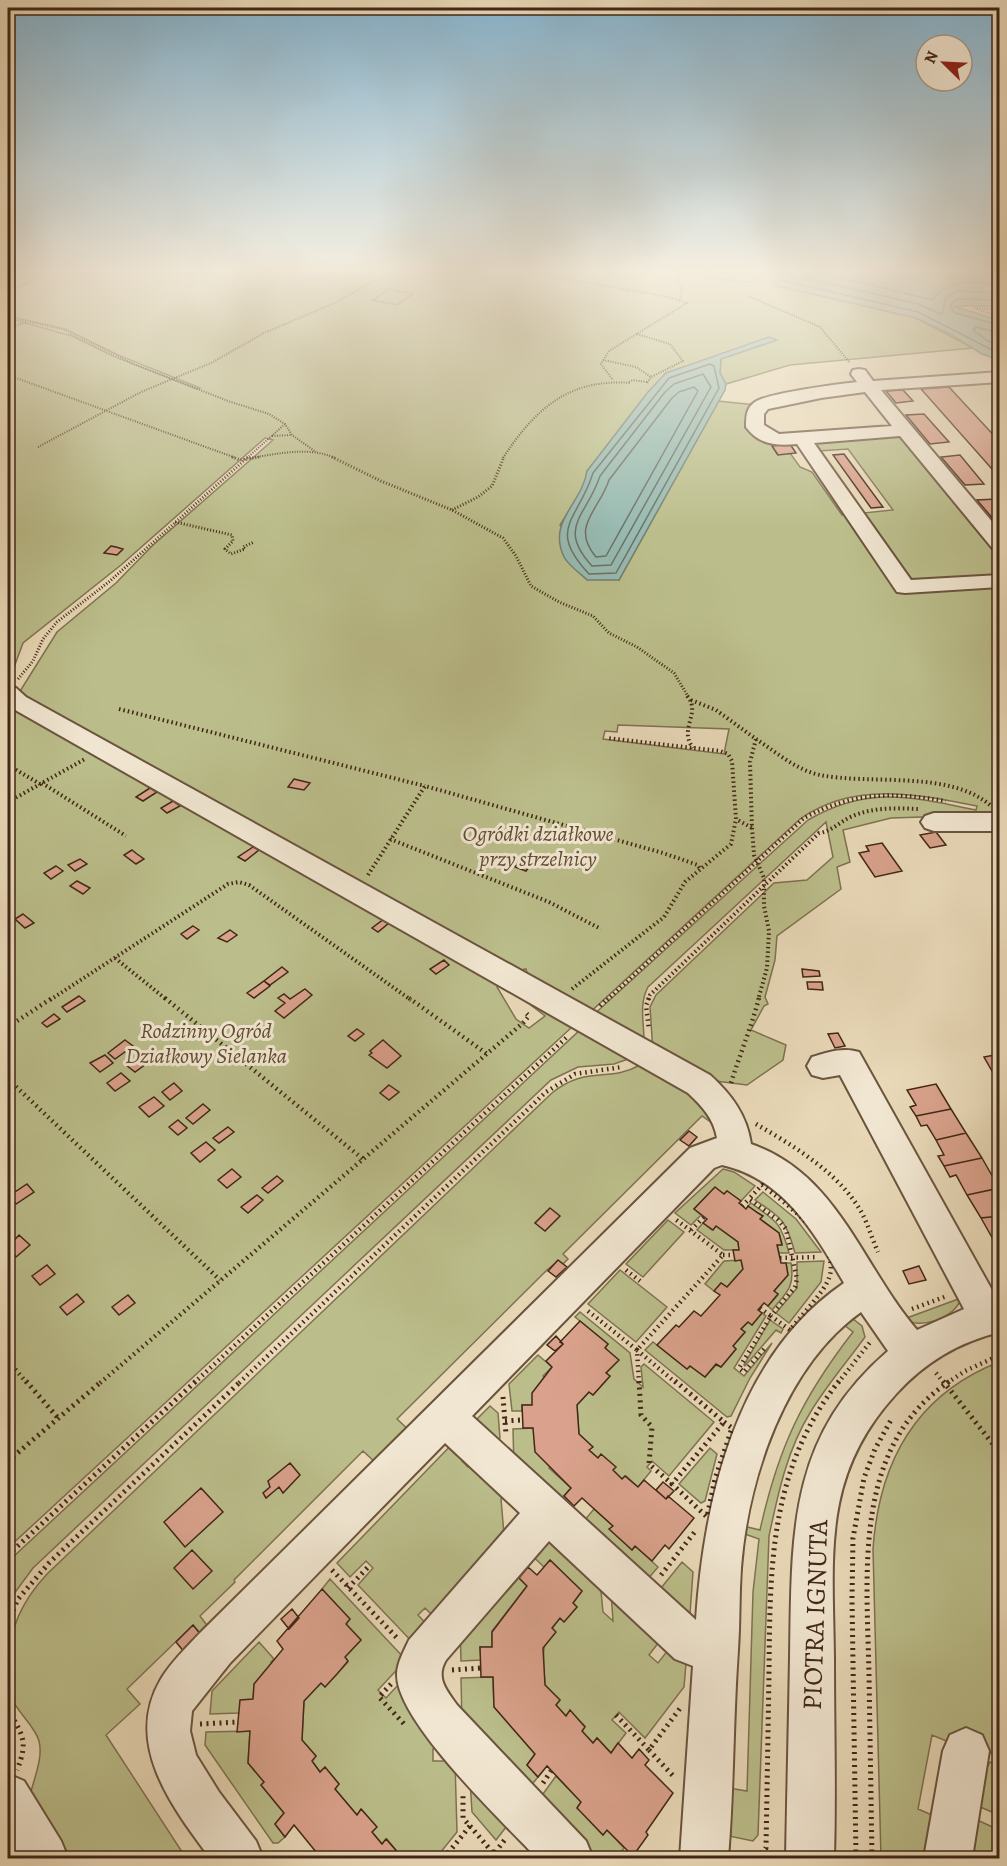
<svg xmlns="http://www.w3.org/2000/svg" width="1007" height="1866" font-family="Alegreya,serif">
  <style>
    .green { fill: #bbbe8b; stroke: #7e7250; stroke-width: 1.5; fill-rule: evenodd }
    .water { fill: #97bab1; stroke: #757f73; stroke-width: 1.5 }
    .lines { fill: none; stroke-linecap: round; stroke-linejoin: round }
    .shore { stroke: #6c7064; stroke-width: 1.5 }
    .building { fill: #daa28c; stroke: #412716; stroke-width: 1.5 }
    .minor-casing { stroke: #6b543e; stroke-width: 4 }
    .path-far4 { stroke: #412716; stroke-width: 2; stroke-dasharray: 1 1.5; stroke-linecap: butt }
    .path-far3 { stroke: #412716; stroke-width: 3; stroke-dasharray: 1 2; stroke-linecap: butt }
    .path-far2 { stroke: #412716; stroke-width: 4; stroke-dasharray: 1.5 3; stroke-linecap: butt }
    .path-far1 { stroke: #412716; stroke-width: 4.5; stroke-dasharray: 1.5 4; stroke-linecap: butt }
    .path { stroke: #412716; stroke-width: 5; stroke-dasharray: 2 4.5; stroke-linecap: butt }
    .minor { fill: #f1e6d1; fill-rule: evenodd }
    .labels { text-anchor: middle; dominant-baseline: central; stroke-width: 6; stroke-linejoin: round; paint-order: stroke }
    .park-label { font-size: 22px; font-style: italic; fill: #604d33; stroke: #f1e6d1 }
    .near-street-label { font-size: 27px; fill: #412716; stroke: #f1e6d1 }
  </style>
  <rect width="100%" height="100%" fill="#e9d9b8"/>
  <filter id="stains"><feTurbulence type="fractalNoise" baseFrequency=".00333" numOctaves="4"/><feColorMatrix values="0 0 0 0 .2 0 0 0 0 .09 0 0 0 0 .02 0 0 0 .5 -.17"/></filter>
  <radialGradient id="worn" r=".72"><stop offset=".6" stop-color="#630" stop-opacity="0"/><stop offset="1" stop-color="#630" stop-opacity=".3"/></radialGradient>
  <!-- green -->
  <path class="green" d="M8 269H660L734 281 760 277 764 274 773 277 774 285 916 318 973 348 790 365 726 384 720 373 721 359 666 373 587 471 585 485 560 525 619 580 718 401 756 405 772 446 777 454 790 453 800 467 812 472 842 515 849 514 899 589 999 584V810L985 815 891 818 843 830 850 862 837 867 841 889 777 936 775 960 765 997 768 1004 764 1006 751 1030 786 1045 783 1060 747 1085 715 1081 653 1052 650 1007 656 995 774 883 807 880 833 857 826 822 648 987C638 1005 645 1027 644 1046L591 1017 808 820C869 785 911 797 976 810L977 806C916 794 854 781 800 819L587 1015 530 984 526 969 512 972 17 696 57 632 116 583 152 546 273 440 265 438 121 565 23 643 13 670 8 674V318L72 336 113 356 197 389 200 388 118 355 65 329 8 316ZM618 725 729 729 724 754 603 739 605 731 617 732Z
    M894 433 907 438 999 553V576L909 580 863 513 893 510 848 449 818 451 811 442Z
    M8 703 500 984 497 987 516 1019 529 1028 545 1016 519 996 572 1027 8 1548Z
    M580 1030 634 1057 614 1064 578 1067 551 1080 33 1568 8 1602V1562L13 1557Z
    M640 1065 694 1089 716 1126 702 1116 563 1254 568 1259 563 1264 558 1261 547 1270 397 1419 411 1432 378 1465 363 1451 234 1580 235 1582 200 1616 212 1632 202 1636 193 1625 127 1689 140 1704 106 1735 186 1858H74L37 1821 28 1804C31 1785 44 1760 39 1741 35 1726 18 1713 12 1699 7 1689 8 1679 8 1668 8 1630 22 1601 47 1574L552 1093C586 1065 609 1083 640 1065Z
    M723 1169 734 1172 755 1186 741 1201 727 1191 724 1194 715 1188 694 1209 701 1215 691 1225 675 1213Z
    M763 1192 796 1219 821 1252 795 1253C786 1220 783 1219 755 1200Z
    M751 1203C776 1221 781 1222 789 1253H779L777 1245 782 1244 779 1233 760 1219 762 1216 748 1206Z
    M668 1220 684 1232 643 1277 626 1264Z
    M703 1223 712 1230 716 1226 738 1242 739 1250H724L697 1230Z
    M741 1260 743 1269 727 1287 721 1283 714 1291 705 1284 724 1261Z
    M824 1261 821 1282 789 1323 776 1313 797 1288V1262Z
    M786 1263H791C795 1287 787 1292 772 1310L768 1306 778 1295 774 1291 788 1275Z
    M620 1270 667 1307 636 1342 588 1304Z
    M961 1298C956 1318 920 1330 904 1319Z
    M580 1312 630 1353 634 1379 643 1387 641 1367 644 1364 714 1422 669 1476 652 1461 647 1467 651 1471 638 1487 626 1476 622 1479 589 1450 592 1447 579 1434 577 1405 589 1392 593 1395 610 1376 606 1373 618 1360 605 1348 608 1344 575 1317Z
    M762 1313 766 1316 734 1368 744 1376 772 1343 750 1378 731 1416 727 1417 645 1350 653 1342 687 1369 690 1366 705 1377 716 1365 721 1367 736 1349 733 1346 745 1332 741 1329 748 1322 752 1325Z
    M848 1315 862 1326 865 1337C847 1362 826 1386 810 1413 787 1450 778 1494 769 1536L758 1835 753 1841 719 1834 729 1788 747 1791 753 1592 759 1539 742 1533 743 1526 760 1530C778 1449 801 1399 853 1332L839 1321Z
    M770 1320 783 1329 781 1333 776 1330 745 1366 744 1365Z
    M538 1355 552 1367 543 1376 545 1378 532 1405H522V1411H512L509 1384Z
    M999 1362V1755L956 1745 932 1735 918 1809 946 1821 940 1858H881L873 1549C879 1462 915 1395 999 1362Z
    M490 1406 498 1413 500 1438 491 1448 468 1428Z
    M533 1428 550 1466 549 1468 571 1488 564 1496 574 1506 565 1517 514 1469 513 1429Z
    M458 1438 472 1451 462 1461 468 1467 479 1457 505 1481 504 1498 501 1499 505 1546 439 1622 425 1608 418 1615 432 1630 417 1647 358 1585 373 1568 366 1561 350 1577 337 1563Z
    M710 1448 717 1454 705 1501 701 1503 679 1484Z
    M594 1509 613 1526 610 1529 632 1550 635 1546 658 1567 641 1587 578 1528Z
    M549 1523 599 1570 603 1612 613 1621 611 1592 666 1633 649 1655 658 1663 675 1641 687 1652 684 1687 645 1738 619 1712 612 1720 626 1733 611 1753 597 1738 593 1743 582 1731 585 1726 570 1711 566 1716 556 1705 560 1700 545 1685C543 1655 539 1643 560 1618L564 1622 577 1607 573 1603 582 1591 550 1560 544 1567 525 1549Z
    M518 1558 528 1567 519 1578 527 1586 492 1631V1647H480L481 1660 461 1661 460 1623Z
    M682 1562 693 1572 689 1627 653 1598Z
    M330 1579 406 1660 378 1690 386 1698 398 1685 456 1747 433 1749V1761H455L457 1832 436 1858H400L401 1856 387 1839 382 1844 372 1832 376 1827 362 1810 357 1815 335 1789 339 1784 325 1767 320 1772 312 1761 316 1756 302 1740 304 1701 321 1683 325 1687 348 1662 345 1657 361 1640 346 1624 350 1619 322 1589Z
    M259 1642 274 1659 271 1662 273 1664 254 1684 253 1699 239 1713 210 1714 212 1691Z
    M493 1677 494 1707 535 1754 527 1765 538 1777 524 1794 462 1726 461 1678Z
    M250 1731 248 1763 264 1782 261 1785 284 1813 275 1824 285 1837 278 1843H273L205 1745 206 1732Z
    M990 1762 999 1766V1815L971 1803 973 1793Z
    M556 1776 581 1802 577 1808 607 1830 624 1848 617 1858H585L535 1805Z
    M470 1780 517 1813 496 1840 472 1812Z
    M973 1818 999 1830V1858H967Z"/>
  <!-- water -->
  <path class="water" d="M660 269H999V306H953L999 320V360L982 354 952 335 916 318 774 285 771 275 763 274 753 282H745Z
    M769 337 777 340 721 359 720 373 726 384 725 390 619 580H587C580 573 568 565 564 557 547 521 582 504 587 471L648 392 666 373Z"/>
  <g class="lines">
    <!-- shore -->
    <path class="shore" d="M688 269 749 276 760 269
      M772 269 777 272 781 280 918 312 1000 354
      M784 269 787 274 919 304 940 314 943 312 945 299 956 291 1000 293
      M805 269 932 300C952 276 971 283 1000 284
      M1000 300 957 299 950 306 955 313 1000 325
      M1000 333 976 327 973 330 988 341 1000 346
      M710 364 714 366 719 388 616 573 589 574C546 528 578 521 593 473L669 378Z
      M703 374 711 387 611 565 592 566C556 527 587 516 600 476L665 392 674 384Z
      M694 387 698 391 606 556 596 557C570 526 599 511 609 480L672 398 679 392Z"/>
  </g>
  <!-- building -->
  <path class="building" d="M949 387 1000 442V478L921 389Z
    M903 390 913 401 896 403 886 391Z
    M924 414 949 442 930 444 906 415Z
    M790 444 796 453 778 455 772 446Z
    M844 454 883 507 871 508 833 455Z
    M960 455 984 484 965 485 941 457Z
    M997 499 1000 501 999 526 977 500Z
    M111 546 116 547 123 549 117 555 104 553Z
    M294 779 310 783 304 790 288 787Z
    M150 788 157 792 143 801 136 797Z
    M173 801 180 806 167 813 161 808Z
    M936 832 946 845 930 848 920 835Z
    M882 843 902 871 875 877 859 853 869 851 866 846Z
    M253 847 259 850 245 861 238 857Z
    M132 850 137 854 144 859 136 864 124 855Z
    M80 859 87 864 75 871 68 865Z
    M521 859 532 863 526 871 515 867Z
    M56 866 63 871 51 879 44 873Z
    M77 881 90 888 83 894 70 886Z
    M23 914 34 923 25 928 15 919Z
    M384 919 389 923 378 932 372 928Z
    M193 926 199 930 187 939 181 934Z
    M230 930 237 935 227 942 218 938Z
    M444 960 449 965 436 974 430 969Z
    M282 967 288 972 270 985 264 981Z
    M802 969 819 971 820 976 803 977Z
    M264 981 270 986 254 998 247 993Z
    M807 982H822L823 990 808 989Z
    M305 989 312 995 284 1018 275 1011 285 1003 278 998 284 994 290 999Z
    M79 996 85 1001 67 1012 62 1007Z
    M54 1014 60 1019 47 1027 42 1023Z
    M357 1029 364 1034 355 1041 348 1036Z
    M838 1033 845 1046 835 1048 828 1034Z
    M125 1040 133 1046 115 1059 108 1053Z
    M383 1040 401 1056 387 1068 369 1055 372 1053 370 1051Z
    M1000 1054V1085L984 1057Z
    M105 1055 113 1063 100 1072 90 1063Z
    M137 1057 146 1064 135 1072 126 1065Z
    M121 1073 130 1081 115 1091 107 1083Z
    M174 1083 182 1091 170 1100 162 1092Z
    M936 1084 951 1109 916 1116 910 1107 916 1105 907 1090Z
    M389 1085 399 1092 389 1100 380 1093Z
    M154 1097 164 1106 149 1117 139 1107Z
    M203 1104 210 1110 193 1124 186 1118Z
    M951 1109 966 1133 936 1140 927 1125 921 1126 916 1116Z
    M178 1120 187 1128 178 1135 169 1127Z
    M228 1127 234 1132 219 1143 213 1138Z
    M689 1131 697 1137 689 1146 680 1140Z
    M966 1133 982 1158 944 1166 938 1156 944 1155 936 1140Z
    M206 1142 215 1150 200 1162 191 1153Z
    M982 1158 999 1188 967 1195 956 1175 950 1177 944 1166Z
    M232 1169 241 1177 227 1188 218 1180Z
    M277 1176 283 1181 268 1193 262 1188Z
    M27 1184 34 1192 16 1204 9 1196Z
    M715 1187 724 1194 727 1191 730 1193 741 1201 739 1203 746 1209 748 1206 758 1213 763 1216 760 1219 779 1233 782 1245H777L781 1263H786L788 1275 774 1291 778 1294 768 1306 764 1303 758 1310 762 1313 752 1325 748 1322 741 1329 745 1332 733 1346 736 1349 721 1367 716 1364 705 1377 690 1366 687 1369 657 1345 676 1325 679 1327 694 1311 701 1316 720 1295 714 1291 721 1283 727 1287 743 1269 741 1260 735 1261 733 1250H739L738 1242 716 1226 713 1230 703 1223 707 1219 694 1209Z
    M1000 1188V1216L981 1218 967 1195Z
    M257 1195 263 1200 248 1213 241 1207Z
    M550 1208 560 1216 545 1231 535 1223Z
    M1000 1216V1248H998L981 1218Z
    M19 1235 30 1245 16 1257 8 1247Z
    M558 1260 567 1267 556 1277 548 1271Z
    M47 1265 55 1274 40 1285 32 1276Z
    M919 1266 926 1280 909 1284 903 1271Z
    M77 1294 84 1302 67 1315 60 1307Z
    M128 1295 135 1303 119 1315 112 1307Z
    M580 1321 608 1344 605 1348 619 1360 606 1373 610 1376 593 1395 589 1392 577 1405 579 1434 593 1447 589 1450 598 1458 601 1454 616 1467 613 1470 622 1479 625 1476 638 1487 644 1480 666 1499 668 1496 694 1518 669 1549 665 1545 652 1561 635 1546 632 1550 609 1529 613 1526 582 1498 574 1506 564 1496 571 1488 535 1452 533 1428H523L522 1405H532V1393L552 1367 546 1361 563 1344 560 1342Z
    M556 1336 563 1344 555 1351 547 1345Z
    M290 1463 300 1475 283 1493 279 1487 266 1498 263 1493 270 1487 268 1481Z
    M663 1482 674 1491 666 1499 656 1490Z
    M201 1488 223 1512 185 1547 164 1522Z
    M192 1550 212 1571 193 1589 174 1568Z
    M550 1560 582 1591 573 1603 577 1607 564 1622 560 1618 552 1628 556 1632 543 1648 545 1685 560 1700 556 1705 566 1716 570 1710 585 1727 582 1731 593 1743 597 1738 611 1753 618 1743 632 1758 639 1749 649 1760 645 1765 673 1793 646 1832 648 1835 633 1856 607 1830 603 1835 577 1808 581 1802 547 1766 538 1777 527 1765 535 1754 494 1707 493 1677H481L480 1647H492V1632L527 1586 519 1578 528 1567 537 1575Z
    M322 1589 350 1619 346 1624 361 1640 345 1657 348 1661 337 1674 325 1687 321 1683 304 1701 302 1740 316 1756 312 1761 320 1772 325 1767 339 1784 335 1789 357 1815 361 1809 377 1827 372 1832 382 1844 386 1839 401 1856 400 1858H321L294 1825 285 1837 275 1824 284 1813 261 1785 264 1782 248 1763 250 1731 237 1732 240 1700 253 1699 254 1684 283 1649 277 1641Z
    M292 1609 299 1618 289 1629 281 1619Z
    M193 1625 202 1636 185 1653 176 1642Z"/>
  <g class="lines">
    <!-- minor casing -->
    <g class="minor-casing">
      <path id="minor" d="M859 369 865 370 873 381 1000 372V382L881 390 1000 531V551L993 549 900 436 814 443 911 580 1000 575V587L905 593 897 592 797 444C777 446 759 445 746 427 746 417 746 408 755 402 768 393 839 384 857 382L851 374 853 370ZM865 392 892 426 779 434 764 425V414L768 409 821 398Z
        M8 686 16 688 26 697 710 1075C731 1094 747 1115 751 1144 838 1174 862 1266 917 1330L964 1309 840 1075 823 1078 812 1075 807 1066 812 1057C828 1052 843 1047 859 1052L997 1299 1000 1298V1332C959 1342 925 1362 896 1394 821 1476 833 1555 834 1659 834 1725 836 1792 834 1858H786C787 1791 789 1725 790 1658 792 1536 787 1438 888 1351L861 1312C785 1366 748 1478 741 1568 739 1595 740 1623 738 1650 733 1719 734 1789 728 1858H680L693 1666 675 1659 549 1541 446 1660C435 1678 447 1691 457 1705L586 1841 593 1858H537C503 1822 397 1722 397 1675 397 1663 404 1651 409 1640L520 1513 445 1443 230 1663 192 1711 190 1731 196 1755 219 1792 256 1841 263 1858H210C172 1807 123 1743 161 1679 171 1662 186 1648 200 1633L690 1148 717 1138C714 1119 702 1106 688 1093L10 707 8 705ZM722 1165C784 1179 814 1232 844 1283 737 1356 704 1498 696 1620L472 1416 714 1168Z
        M934 813H1000V831H934L925 828 921 822 925 816Z
        M966 1728 982 1735 989 1751 972 1858H924L943 1751 950 1735Z
        M8 1774 24 1781 61 1841 68 1858H18L8 1841Z"/>
    </g>
    <!-- path-far4 -->
    <path class="path-far4" d="M512 269 668 297 687 303 609 351 601 364 613 380
      M680 274 678 282 682 284 680 300
      M389 289 413 294 397 305 373 300Z
      M8 292 59 269
      M748 296 820 327 850 363
      M974 308 1000 317
      M977 308 1000 310
      M8 317 63 330 134 364 228 401 269 414 285 424 292 435 316 452
      M8 328 27 322
      M637 334 670 344 683 361 651 377 647 383
      M603 360 636 367 651 377
      M8 375 236 458
      M629 382 633 380 647 382
      M272 436 292 435
      M38 447 141 392 211 363 264 333 337 302 368 284 408 269
      M247 458 285 424
      M250 458C277 454 309 446 335 458
      M503 458C535 409 569 378 631 383"/>
    <!-- path-far3 -->
    <path class="path-far3" d="M232 457 240 460 260 457
      M332 457 381 481 452 510 503 538 516 556 531 586 559 602 593 616 609 633 637 647 674 673 689 698
      M452 510 478 497 492 486 504 457
      M175 522 232 535 233 541 225 549 231 554 245 549 243 547 254 542
      M18 679 33 661 43 639 57 622 110 581 248 457"/>
    <!-- path-far2 -->
    <path class="path-far2" d="M687 696C702 713 678 728 693 748
      M691 700 716 710 756 739 750 762 752 828 736 819
      M119 709 425 786
      M756 739C776 752 796 770 820 775 870 785 949 770 990 805
      M8 765 40 784
      M42 783 126 836
      M8 802 85 759
      M752 828 754 855 764 878V906L769 931 767 968 758 1000
      M390 839 549 902 601 929
      M368 875 425 786 663 853 698 865 700 869
      M115 958 167 1000
      M572 989 664 917 685 882 731 844 736 819 732 761 728 754 720 751 607 738
      M50 1000 228 884 239 882 249 885 411 1000
      M607 1000 804 818C853 792 892 792 946 801
      M648 1000 650 995 819 833C833 831 840 821 853 816 873 807 897 808 919 809"/>
    <!-- path-far1 -->
    <path class="path-far1" d="M165 998 363 1159
      M409 998 487 1054
      M649 998 646 1006 649 1030
      M600 1006 608 998
      M8 1027 52 998
      M8 1079 220 1280
      M731 1083C740 1054 751 1028 759 998
      M756 1124C792 1145 834 1170 857 1205 867 1219 871 1237 878 1252
      M762 1185C785 1203 842 1243 829 1278 825 1291 799 1318 790 1330L771 1316 795 1287 797 1279 786 1229 778 1220 749 1199Z
      M742 1206 749 1199
      M691 1230 704 1217
      M723 1255H734
      M780 1258 818 1257
      M626 1270 640 1281
      M760 1308 771 1316 739 1368 744 1372 764 1349
      M912 1309 947 1296
      M588 1311 637 1350 723 1255 675 1219
      M8 1361 27 1383
      M936 1373 944 1383
      M100 1383 523 1023 529 1016 526 1013
      M194 1383 568 1036
      M239 1383 546 1092 575 1074 622 1067
      M639 1383 637 1350 676 1383
      M838 1383 871 1341
      M947 1383 965 1371 1000 1355"/>
    <!-- path -->
    <path class="path" d="M26 1381 58 1418
      M639 1381 641 1415 652 1427 649 1464 672 1484
      M675 1381 724 1422
      M943 1381 1000 1453
      M503 1397 506 1434
      M505 1421 522 1420
      M724 1422 732 1428 715 1479 707 1517 672 1484Z
      M8 1461 102 1381
      M8 1555 196 1381
      M332 1570 399 1640
      M661 1575 697 1529
      M348 1588 370 1565
      M8 1622 18 1599 49 1563 241 1381
      M452 1670 481 1668
      M391 1684 379 1697 405 1725
      M8 1709C22 1735 29 1740 17 1770
      M616 1715 649 1750 681 1707
      M200 1724 239 1722
      M649 1750 675 1778
      M543 1783 551 1771
      M470 1826 494 1854 506 1838
      M444 1858 470 1826 463 1818V1796
      M756 1858 766 1848C767 1790 768 1733 769 1675 770 1568 769 1470 839 1381
      M856 1858 852 1599 853 1538 864 1478 875 1449 891 1420
      M872 1858C871 1797 870 1736 869 1675 867 1573 852 1446 950 1381"/>
    <!-- minor -->
    <use href="#minor" class="minor"/>
  </g>
  <!-- sky -->
  <linearGradient id="sky" x2="0" y2="1"><stop stop-color="#87b6d2"/><stop offset="0.51" stop-color="#f5eedf"/><stop offset="1" stop-color="#f5eedf" stop-opacity="0"/></linearGradient>
  <rect width="1007" height="530" fill="url(#sky)"/>
  <g class="labels">
    <!-- park labels -->
    <g class="park-label">
      <text x="538" y="834">Ogródki działkowe<tspan x="538" dy="25">przy strzelnicy</tspan></text>
      <text x="206" y="1031">Rodzinny Ogród<tspan x="206" dy="25">Działkowy Sielanka</tspan></text>
    </g>
    <!-- near-street labels -->
    <g class="near-street-label">
      <text transform="translate(815 1615) rotate(-88)">PIOTRA IGNUTA</text>
    </g>
  </g>
  <!-- margin -->
  <rect width="1007" height="1866" fill="none" stroke="#e9d9b8" stroke-width="30"/>
  <rect x="9" y="9" width="989" height="1848" fill="none" stroke="#412716" stroke-width="3"/>
  <rect x="15" y="15" width="977" height="1836" fill="none" stroke="#412716" stroke-width="1.5"/>
  <!-- north arrow -->
  <g transform="translate(944 63) rotate(294)"><circle r="28" fill="#f1e6d1" stroke="#ab9a86" stroke-width="1.5"/>
  <path d="M0-4.5L10 22L0 15L-10 22Z" fill="#8f2418"/>
  <text y="-9" font-size="16" font-weight="bold" text-anchor="middle" fill="#412716">N</text>
  </g>
  <rect width="100%" height="100%" filter="url(#stains)"/>
  <rect width="100%" height="100%" fill="url(#worn)"/>
</svg>
